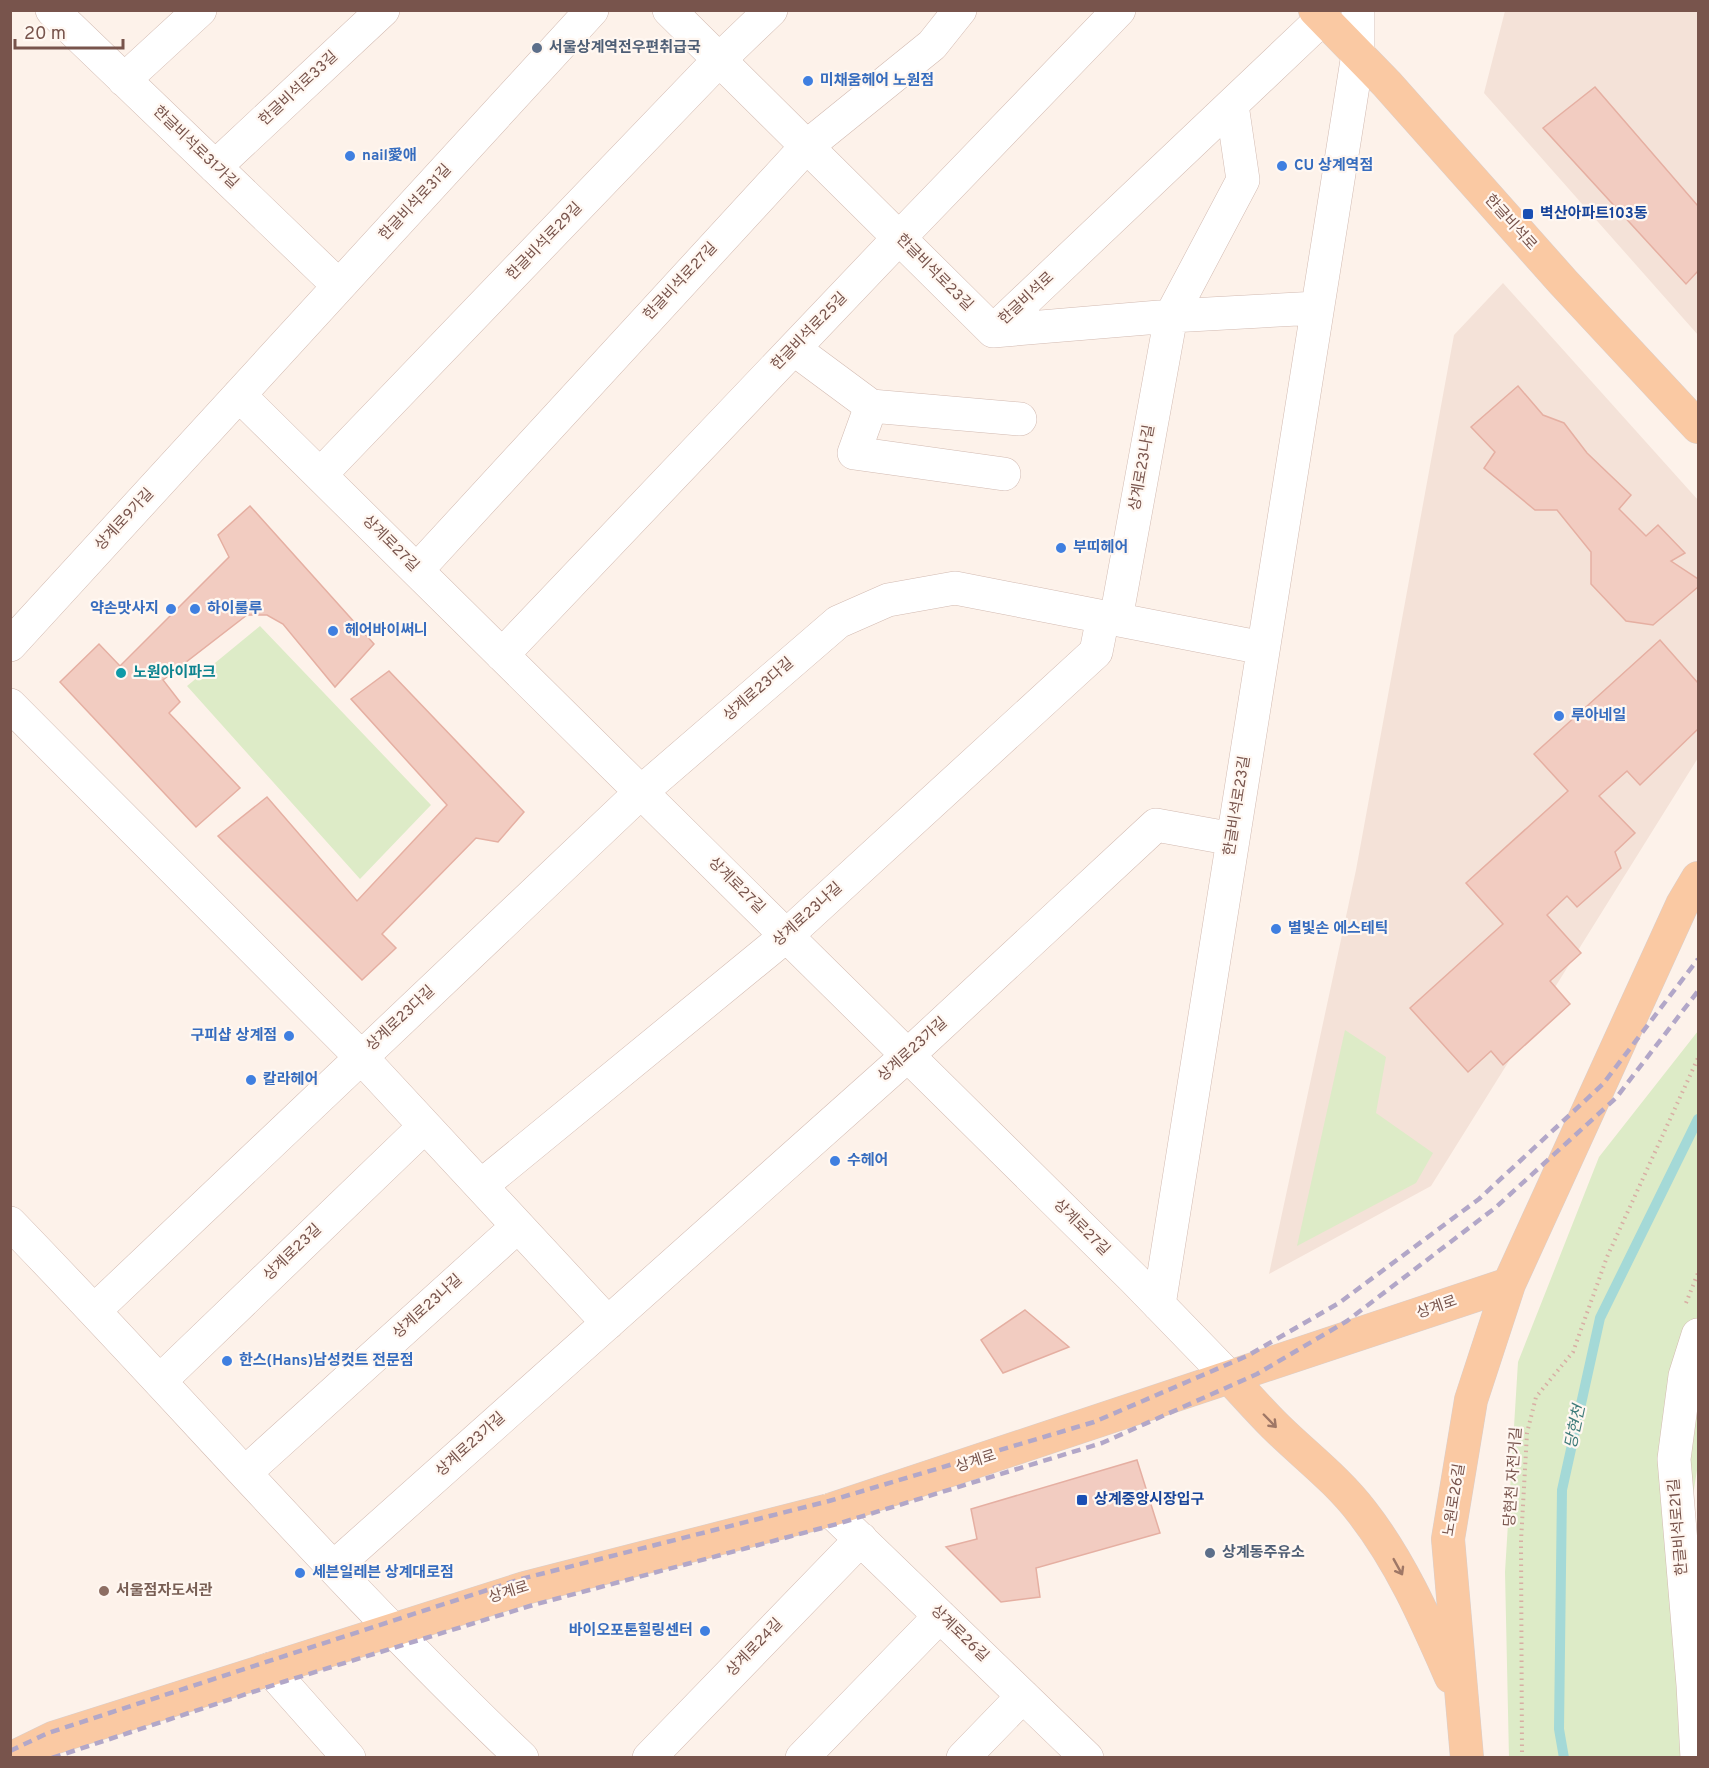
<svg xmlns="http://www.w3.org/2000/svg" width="1709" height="1768" font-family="Overpass,'Noto Sans KR',sans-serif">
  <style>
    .residential { fill: #f4e2d8 }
    .green { fill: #ddebc7 }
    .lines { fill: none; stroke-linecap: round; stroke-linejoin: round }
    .stream { stroke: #a4d9d7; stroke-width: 10 }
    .building { fill: #f2ccc1; stroke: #e5afa2; stroke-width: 1.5 }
    .minor-casing { stroke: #d2bab1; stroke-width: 34 }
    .major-casing { stroke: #d9cfcd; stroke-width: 34 }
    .path { stroke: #d8aea4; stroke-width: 4; stroke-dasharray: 1.5 4.5; stroke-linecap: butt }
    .minor { stroke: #fff; stroke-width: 33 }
    .major { stroke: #fac9a3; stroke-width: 33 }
    .rail { stroke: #b2a7c8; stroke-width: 4.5; stroke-dasharray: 9 6; stroke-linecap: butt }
    .oneway { stroke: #9f7766 }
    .service-dot { fill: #5c6f8a; stroke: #fff7f1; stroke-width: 2 }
    .shop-dot { fill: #3f7fe0; stroke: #fff7f1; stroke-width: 2 }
    .transit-dot { fill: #1a4fb4; stroke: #fff7f1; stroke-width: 2 }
    .culture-dot { fill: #0f9aa8; stroke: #fff7f1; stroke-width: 2 }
    .education-dot { fill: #8d6e63; stroke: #fff7f1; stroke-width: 2 }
    .labels { text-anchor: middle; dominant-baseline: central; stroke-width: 4.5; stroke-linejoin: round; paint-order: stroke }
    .service-label { font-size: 15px; font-weight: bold; fill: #4e5e75; stroke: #fff7f1; text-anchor: start }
    .shop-label { font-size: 15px; font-weight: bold; fill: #366cbe; stroke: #fff7f1; text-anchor: start }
    .street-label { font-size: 15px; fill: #78544c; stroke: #fff7f1 }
    .transit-label { font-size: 15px; font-weight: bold; fill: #164399; stroke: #fff7f1; text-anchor: start }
    .culture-label { font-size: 15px; font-weight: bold; fill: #0d838f; stroke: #fff7f1; text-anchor: start }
    .education-label { font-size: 15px; font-weight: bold; fill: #785e54; stroke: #fff7f1; text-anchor: start }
    .water-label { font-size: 16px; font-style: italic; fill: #407c7b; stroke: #fff7f1 }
  </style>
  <rect width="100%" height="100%" fill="#fdf2ea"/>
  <!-- residential -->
  <path class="residential" d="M1505 11H1698V335L1484 93Z
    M1503 283 1698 500V758L1431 1186 1269 1274 1356 870 1454 335Z"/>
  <!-- green -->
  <path class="green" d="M260 626 431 805 360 879 187 686Z
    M1345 1030 1386 1057 1376 1113 1433 1153 1416 1183 1297 1246Z
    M1698 1031V1464L1672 1627 1684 1757 1509 1758 1505 1572 1518 1362 1599 1157Z"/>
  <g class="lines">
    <!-- stream -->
    <path class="stream" d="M1564 1758 1559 1729 1562 1490 1600 1318 1698 1119"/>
  </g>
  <!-- building -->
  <path class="building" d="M1595 87 1698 206V271L1686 284 1543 128Z
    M1518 386 1543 415 1564 423 1587 453 1631 495 1619 509 1646 536 1658 525 1685 553 1671 561 1698 579V587L1653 625 1626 621 1591 584V552L1557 510H1535L1484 468 1495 452 1471 427Z
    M250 506 374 644 335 687 283 624 267 615H247L163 680 180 702 169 713 240 788 196 827 60 682 99 644 120 666 229 557 218 535Z
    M1660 640 1698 683V729L1640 785 1627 771 1599 796 1635 833 1615 852 1621 868 1577 907 1567 896 1547 915 1581 953 1550 981 1570 1004 1503 1065 1491 1051 1468 1072 1410 1008 1503 924 1466 883 1568 791 1534 754Z
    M389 671 524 812 498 842 476 838 382 934 396 948 362 980 218 836 267 797 357 901 447 805 351 699Z
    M1025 1310 1069 1347 1003 1373 981 1340Z
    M1137 1460 1160 1533 1036 1568 1040 1597 1001 1602 946 1547 977 1539 971 1509Z"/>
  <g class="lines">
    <!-- minor casing -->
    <g class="minor-casing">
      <path id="minor" d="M52 10 339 286
        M669 10 993 331 1171 316 1317 308
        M124 80 200 10
        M215 167 383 10
        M993 331 1323 18
        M794 349 871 406 1020 419
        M239 395 1134 1279 1230 1378
        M871 406 854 453 1004 474
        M320 475 719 60 771 10
        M417 570 806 147 932 45 960 10
        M1116 619 1171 316 1243 180 1232 105
        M10 645 592 10
        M502 655 899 238 1119 10
        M10 705 361 1057 608 1323
        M481 1186 786 936 1096 652 1103 617
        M10 1223C182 1400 343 1588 522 1758
        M1159 1305 1358 54V10
        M95 1310 641 792 838 622 888 600 955 588 1263 648
        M161 1380 425 1126
        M246 1472 518 1226
        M830 1510 1087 1758
        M334 1567 907 1056 1156 825 1233 839
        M270 1669 349 1758
        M649 1758 861 1539
        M802 1758 940 1616
        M963 1758 1023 1696
        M1697 1758 1693 1685 1674 1459 1685 1376 1698 1335"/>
    </g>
    <!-- major casing -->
    <g class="major-casing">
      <path id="major" d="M1315 10 1387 84 1563 282 1698 427
        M1230 1378C1245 1394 1259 1410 1274 1425 1303 1454 1337 1479 1362 1512 1401 1562 1426 1620 1451 1677
        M12 1758 53 1738 525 1588 830 1510 1509 1284
        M1467 1758 1448 1539 1471 1400 1509 1284 1682 905 1698 878"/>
    </g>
    <!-- path -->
    <path class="path" d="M1686 1303 1698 1273
      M1522 1758 1521 1541 1527 1433 1536 1397 1573 1352 1607 1257 1698 1058"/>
    <!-- minor -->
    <use href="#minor" class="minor"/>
    <!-- major -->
    <use href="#major" class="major"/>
    <!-- rail -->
    <path class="rail" d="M10 1751 48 1733 521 1579 829 1501 1094 1422 1247 1356 1339 1303 1479 1199 1603 1084 1698 959
      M52 1758 286 1681 533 1605 837 1524 1102 1443 1257 1374 1347 1321 1495 1208 1616 1098 1698 991"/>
  </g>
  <!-- one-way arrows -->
  <defs><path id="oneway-shaft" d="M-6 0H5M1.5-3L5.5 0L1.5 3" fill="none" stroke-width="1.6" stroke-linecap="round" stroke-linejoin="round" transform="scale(1.5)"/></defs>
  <g class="oneway">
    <use href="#oneway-shaft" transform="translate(1270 1421) rotate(46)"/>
    <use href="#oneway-shaft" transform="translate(1398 1567) rotate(61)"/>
  </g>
  <!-- markers -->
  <g class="service-dot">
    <circle cx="537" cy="48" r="6"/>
    <circle cx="1210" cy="1553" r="6"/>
  </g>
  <g class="shop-dot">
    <circle cx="808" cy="81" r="6"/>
    <circle cx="350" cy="156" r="6"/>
    <circle cx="1282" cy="166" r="6"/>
    <circle cx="1061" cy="548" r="6"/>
    <circle cx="171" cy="609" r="6"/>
    <circle cx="195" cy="609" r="6"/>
    <circle cx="333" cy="631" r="6"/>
    <circle cx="1559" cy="716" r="6"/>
    <circle cx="1276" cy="929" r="6"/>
    <circle cx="289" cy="1036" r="6"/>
    <circle cx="251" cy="1080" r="6"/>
    <circle cx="835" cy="1161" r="6"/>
    <circle cx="227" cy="1361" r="6"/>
    <circle cx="300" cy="1573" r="6"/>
    <circle cx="705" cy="1631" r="6"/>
  </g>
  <g class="transit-dot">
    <rect x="1522" y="208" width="12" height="12" rx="3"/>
    <rect x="1076" y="1494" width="12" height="12" rx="3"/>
  </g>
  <circle class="culture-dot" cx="121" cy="673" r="6"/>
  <circle class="education-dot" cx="104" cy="1591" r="6"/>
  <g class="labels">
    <!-- service labels -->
    <g class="service-label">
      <text x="549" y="48">서울상계역전우편취급국</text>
      <text x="1222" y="1553">상계동주유소</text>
    </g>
    <!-- shop labels -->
    <g class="shop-label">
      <text x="820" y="81">미채움헤어 노원점</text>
      <text x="362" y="156">nail愛애</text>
      <text x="1294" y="166">CU 상계역점</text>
      <text x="1073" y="548">부띠헤어</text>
      <text x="159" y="609" text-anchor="end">약손맛사지</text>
      <text x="207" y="609">하이룰루</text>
      <text x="345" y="631">헤어바이써니</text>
      <text x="1571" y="716">루아네일</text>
      <text x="1288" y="929">별빛손 에스테틱</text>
      <text x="277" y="1036" text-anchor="end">구피샵 상계점</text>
      <text x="263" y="1080">칼라헤어</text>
      <text x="847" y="1161">수헤어</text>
      <text x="239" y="1361">한스(Hans)남성컷트 전문점</text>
      <text x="312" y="1573">세븐일레븐 상계대로점</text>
      <text x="693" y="1631" text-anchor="end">바이오포톤힐링센터</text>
    </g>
    <!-- street labels -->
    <g class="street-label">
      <text transform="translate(299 89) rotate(-43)">한글비석로33길</text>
      <text transform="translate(195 148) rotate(44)">한글비석로31가길</text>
      <text transform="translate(416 203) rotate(-47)">한글비석로31길</text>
      <text transform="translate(1510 223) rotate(48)">한글비석로</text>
      <text transform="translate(545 242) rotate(-46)">한글비석로29길</text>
      <text transform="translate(934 273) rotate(45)">한글비석로23길</text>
      <text transform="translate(681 282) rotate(-47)">한글비석로27길</text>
      <text transform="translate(1027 299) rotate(-43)">한글비석로</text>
      <text transform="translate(810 332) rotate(-46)">한글비석로25길</text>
      <text transform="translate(1143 468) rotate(-80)">상계로23나길</text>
      <text transform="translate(125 520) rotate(-47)">상계로9가길</text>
      <text transform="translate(390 544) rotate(45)">상계로27길</text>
      <text transform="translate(759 690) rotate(-41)">상계로23다길</text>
      <text transform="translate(1238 806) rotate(-81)">한글비석로23길</text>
      <text transform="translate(736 886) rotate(45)">상계로27길</text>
      <text transform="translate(808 915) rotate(-42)">상계로23나길</text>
      <text transform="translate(401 1019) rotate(-43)">상계로23다길</text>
      <text transform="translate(913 1050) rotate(-42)">상계로23가길</text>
      <text transform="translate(1081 1228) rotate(45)">상계로27길</text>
      <text transform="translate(293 1253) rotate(-44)">상계로23길</text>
      <text transform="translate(428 1307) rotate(-42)">상계로23나길</text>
      <text transform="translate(1437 1308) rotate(-19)">상계로</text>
      <text transform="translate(471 1445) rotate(-42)">상계로23가길</text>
      <text transform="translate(976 1462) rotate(-18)">상계로</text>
      <text transform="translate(1514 1477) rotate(-86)">당현천 자전거길</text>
      <text transform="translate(1455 1500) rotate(-81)">노원로26길</text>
      <text transform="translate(1679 1527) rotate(-95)">한글비석로21길</text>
      <text transform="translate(509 1593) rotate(-17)">상계로</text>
      <text transform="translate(959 1634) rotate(44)">상계로26길</text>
      <text transform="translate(755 1648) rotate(-46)">상계로24길</text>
    </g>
    <!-- transit labels -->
    <g class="transit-label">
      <text x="1540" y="214">벽산아파트103동</text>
      <text x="1094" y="1500">상계중앙시장입구</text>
    </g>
    <!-- culture labels -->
    <g class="culture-label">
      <text x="133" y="673">노원아이파크</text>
    </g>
    <!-- education labels -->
    <g class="education-label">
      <text x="116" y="1591">서울점자도서관</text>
    </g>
    <!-- water labels -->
    <g class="water-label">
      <text transform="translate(1576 1427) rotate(-78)">당현천</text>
    </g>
  </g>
  <!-- border -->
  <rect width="1709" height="1768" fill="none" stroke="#78544c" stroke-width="24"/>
  <!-- scale -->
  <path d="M15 39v9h108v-9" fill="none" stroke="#78544c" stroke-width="3"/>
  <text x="24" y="39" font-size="18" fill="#78544c" stroke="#fff7f1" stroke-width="4.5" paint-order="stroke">20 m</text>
</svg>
